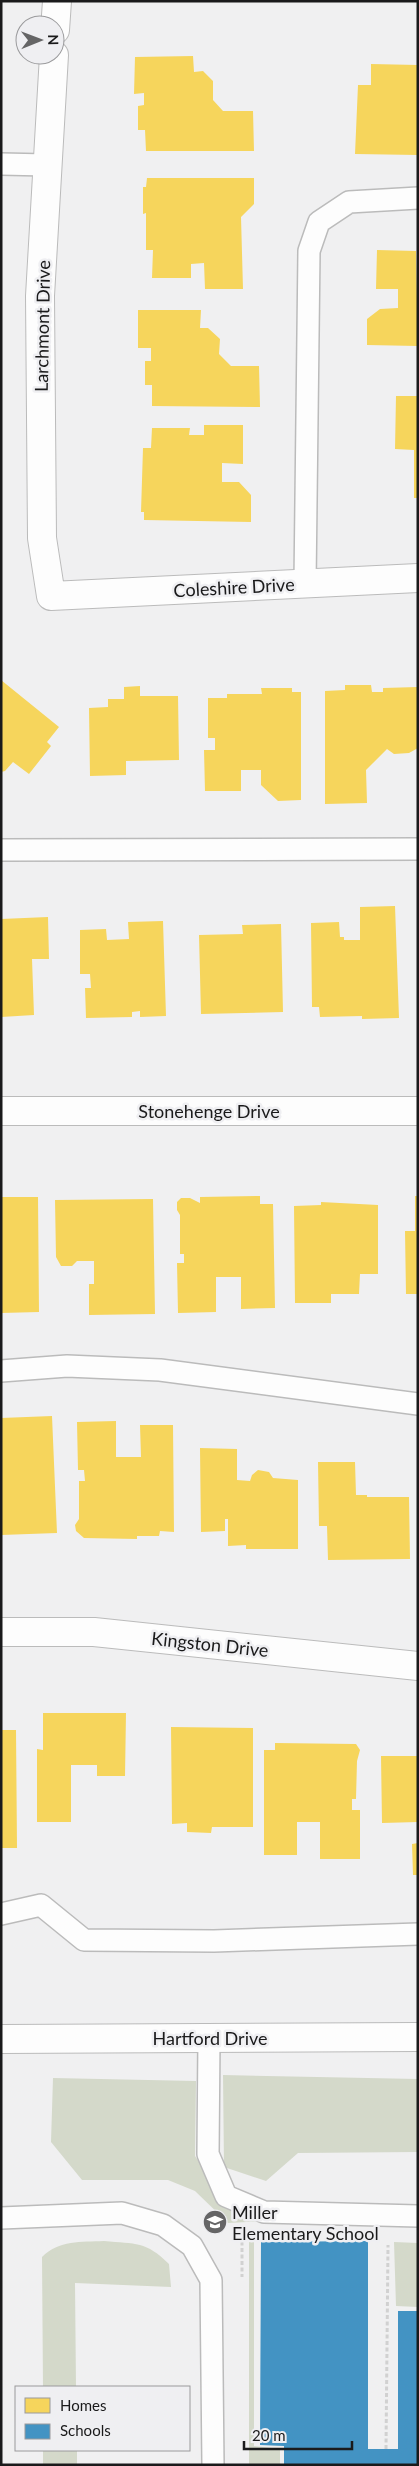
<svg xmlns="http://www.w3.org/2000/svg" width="419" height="2466" font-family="Lato,sans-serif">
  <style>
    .green { fill: #d4d9ca }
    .homes { fill: #f6d55c }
    .schools { fill: #4393c3 }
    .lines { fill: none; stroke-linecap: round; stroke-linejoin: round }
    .lane-casing { stroke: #bbb; stroke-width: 24 }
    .street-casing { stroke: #bbb; stroke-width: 30 }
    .secondary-casing { stroke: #bbb; stroke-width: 30 }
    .path { stroke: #d1d1d1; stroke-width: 3; stroke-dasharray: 4 2.5; stroke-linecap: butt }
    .lane { stroke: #fdfdfd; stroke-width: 21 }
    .street { stroke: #fdfdfd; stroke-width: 28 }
    .secondary { stroke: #fdfdfd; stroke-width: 28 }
    .labels { text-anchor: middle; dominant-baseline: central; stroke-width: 5; stroke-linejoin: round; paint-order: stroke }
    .street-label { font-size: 18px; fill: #1a1a1b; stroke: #efeff2 }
    .poi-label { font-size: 18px; fill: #1a1a1b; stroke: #efeff2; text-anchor: start }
  </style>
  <rect width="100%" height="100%" fill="#f0f0f1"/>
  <!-- green -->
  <path class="green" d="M223 2075 418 2079V2152L298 2153 266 2181 224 2167Z
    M53 2078 196 2081 195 2156 227 2204 263 2221 228 2223 195 2191 168 2180H82L51 2142Z
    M104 2241C136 2244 146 2241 169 2264L171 2287 75 2283 76 2387H43L42 2257C59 2240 81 2242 104 2241Z
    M249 2242H254V2446L280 2449V2465H249Z
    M394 2242 418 2243V2307L396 2306Z
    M43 2450H77V2465H43Z"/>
  <!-- homes -->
  <path class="homes" d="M193 56 194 72 203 71 213 81V100L223 111H253L254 151H146L145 130H138V106L144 105V93L134 94 135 57Z
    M371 64 418 65V155L355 154 358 85H371Z
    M147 178H254V204L241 217 243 289H205L204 263 191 264V278H152L153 250H146V213L143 214V187H146Z
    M377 250 416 251 418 346 367 345V319L380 309 398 308V289H376Z
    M138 310H201L200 328H208L220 339 219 354 231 366H259L260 407 152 406V385H145V361H151V348H138Z
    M396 396H418V498H414V450L395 449Z
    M204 425H243V464L222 463V482H239L251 495V522L144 520V512H141L143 448H151L152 428H190L189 435H204Z
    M1 680 59 727 47 742 51 746 29 774 13 762 5 771 1 772Z
    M345 685H371L372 692H383V688L418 687V748L409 753 394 754 387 749 366 770 367 803 325 804V691L345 690Z
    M140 686V696H178L179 760 126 761V775L90 776 89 708 108 707V699H124V687Z
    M261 688H292V692H301V800L278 801 261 785V770H241V791H205L204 750H215V738H208V698H227V694H262Z
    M395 906 399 1018 362 1019V1016L320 1017 319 1007H312L311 923 339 922 340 937H344V940H360V907Z
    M48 917 49 959H32L34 1015 1 1017V919Z
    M163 921 166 1016 140 1017V1011L132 1012V1017L86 1018 85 988H91L90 974H80V930L106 929 107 940 129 939 128 922Z
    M281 924 283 1012 201 1014 199 935 243 934 242 925Z
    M260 1196V1204H273L275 1308 241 1309V1277H216V1312L178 1313 177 1263H184V1254H180V1215L177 1210V1202L181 1198H190L200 1203V1197Z
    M415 1196H418V1294H406L405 1231H415Z
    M1 1197H38L39 1312 1 1313Z
    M153 1199 155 1314 89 1315V1284H94V1261H77L72 1266H61L56 1257 55 1200Z
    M321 1202 378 1205V1274H360L359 1294H331V1303H295L294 1206 321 1205Z
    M52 1416 57 1533 1 1535V1418Z
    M116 1421V1457H141L140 1425H173L174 1532 160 1531 159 1536H137V1539L84 1538 76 1531 75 1525 79 1519V1481H85L84 1470H78L77 1422Z
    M200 1448 237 1449V1480L250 1481 252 1475 258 1470 269 1472 273 1478 298 1480V1549H246V1545L228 1546V1519H225V1531L201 1532Z
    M318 1462H355L356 1495H367V1497H409L410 1559 328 1560 327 1526H319Z
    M43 1713H126L125 1776H97V1765H71V1822H37V1749L43 1750Z
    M171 1727 253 1728V1827H212L211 1833 187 1832V1823L172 1824Z
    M1 1730H16L17 1848H1Z
    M275 1743 356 1744 360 1750 357 1761 356 1799H352V1810H360V1859H320V1822H297V1855H264V1750H275Z
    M381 1756H418V1822L382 1823Z
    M418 1843V1875H413L412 1844Z"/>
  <!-- schools -->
  <path class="schools" d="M368 2241V2449H398V2311H418V2465H284V2446L260 2445 261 2242Z"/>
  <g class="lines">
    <!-- lane casing -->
    <g class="lane-casing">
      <path id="lane" d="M1 164 47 165
        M305 584 309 251 319 222 349 202 418 198
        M1 850 418 849
        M1 1371 67 1366 160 1370 418 1404
        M1 1914 41 1905 84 1940 214 1941 418 1934
        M209 2038 208 2154 226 2196 264 2212 418 2216
        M1 2218 122 2213 163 2225 192 2246 211 2280 213 2465"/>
    </g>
    <!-- street casing -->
    <g class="street-casing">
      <path id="street" d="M55 30 57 1
        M54 55 40 296 42 538 51 596 418 578
        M1 1111H418
        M1 1632H94L418 1666"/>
    </g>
    <!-- secondary casing -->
    <g class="secondary-casing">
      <path id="secondary" d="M1 2039 418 2037"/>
    </g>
    <!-- path -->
    <path class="path" d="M242 2235V2277
      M386 2449 388 2245"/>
    <!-- lane -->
    <use href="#lane" class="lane"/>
    <!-- street -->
    <use href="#street" class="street"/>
    <!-- secondary -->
    <use href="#secondary" class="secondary"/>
  </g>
  <!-- icons -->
  <defs>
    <g id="school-disc" transform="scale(1.25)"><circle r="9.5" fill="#656566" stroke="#efeff2"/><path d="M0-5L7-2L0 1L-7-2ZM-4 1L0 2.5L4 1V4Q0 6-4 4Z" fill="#fff"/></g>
  </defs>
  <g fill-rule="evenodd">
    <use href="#school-disc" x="215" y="2222"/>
  </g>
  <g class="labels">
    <!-- street labels -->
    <g class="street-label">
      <text transform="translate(42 326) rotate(-89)">Larchmont Drive</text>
      <text transform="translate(234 587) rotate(-3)">Coleshire Drive</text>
      <text x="209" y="1111">Stonehenge Drive</text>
      <text transform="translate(210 1644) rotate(6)">Kingston Drive</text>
      <text x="210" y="2038">Hartford Drive</text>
    </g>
    <!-- poi labels -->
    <g class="poi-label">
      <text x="232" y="2212">Miller<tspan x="232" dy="21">Elementary School</tspan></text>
    </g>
  </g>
  <!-- border -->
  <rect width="419" height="2466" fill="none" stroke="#1a1a1b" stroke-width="5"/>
  <!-- legend -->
  <rect x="15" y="2386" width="175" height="65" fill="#efeff2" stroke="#9a9a9c"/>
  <rect x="25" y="2398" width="25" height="15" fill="#f6d55c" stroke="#9a9a9c"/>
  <text x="60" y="2411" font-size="15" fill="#1a1a1b">Homes</text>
  <rect x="25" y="2424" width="25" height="15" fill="#4393c3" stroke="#9a9a9c"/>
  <text x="60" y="2436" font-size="15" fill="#1a1a1b">Schools</text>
  <!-- north arrow -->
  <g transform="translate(40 40) rotate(89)"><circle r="24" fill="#efeff2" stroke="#9a9a9c"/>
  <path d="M0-4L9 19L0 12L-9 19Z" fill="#656566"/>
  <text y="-8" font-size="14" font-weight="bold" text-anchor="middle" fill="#1a1a1b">N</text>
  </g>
  <!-- scale -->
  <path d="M244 2441v8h108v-8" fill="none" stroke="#1a1a1b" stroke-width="2.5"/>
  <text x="252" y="2441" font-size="15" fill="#1a1a1b" stroke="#efeff2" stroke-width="4" paint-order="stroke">20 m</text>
</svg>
